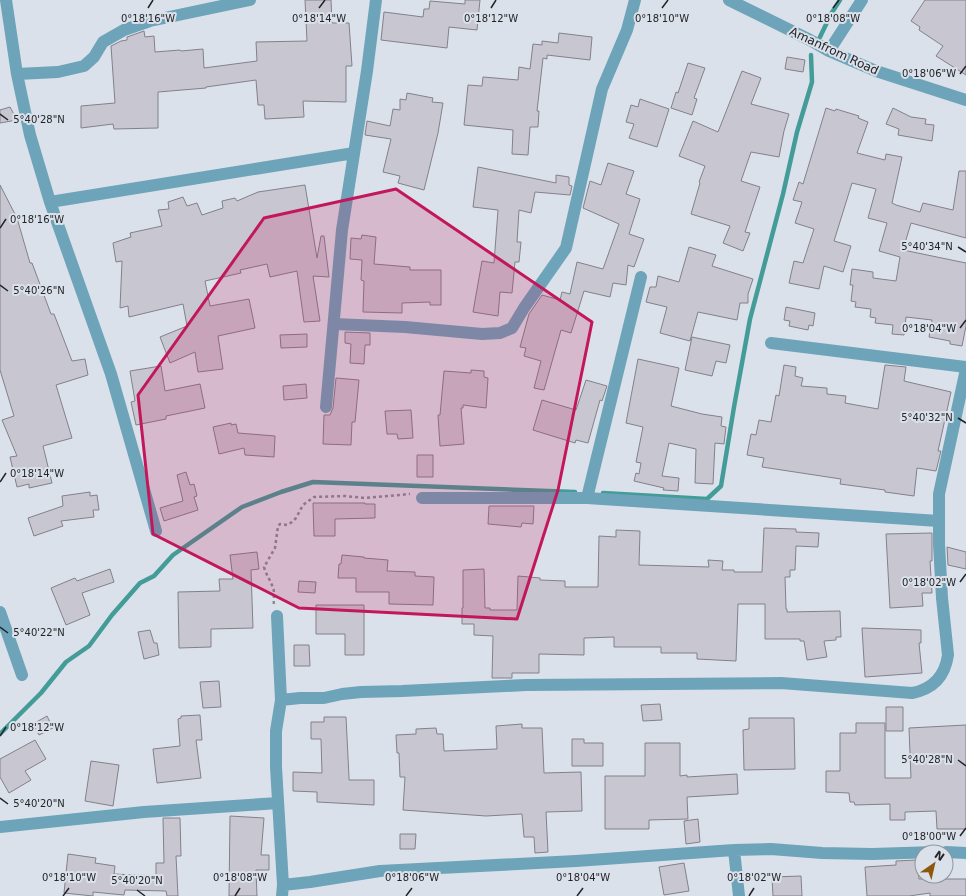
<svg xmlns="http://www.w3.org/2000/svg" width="966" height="896" font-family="'DejaVu Sans',sans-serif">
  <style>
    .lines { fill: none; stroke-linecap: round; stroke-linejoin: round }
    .stream { stroke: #439c98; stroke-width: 4.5 }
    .building { fill: #c8c7d1; stroke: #82818a }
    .path { stroke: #888c93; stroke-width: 2.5; stroke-dasharray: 3 3; stroke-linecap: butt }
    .minor { stroke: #6da4b9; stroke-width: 12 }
    .marked { fill: #c2185b; fill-opacity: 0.2; stroke: #c2185b; stroke-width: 3; stroke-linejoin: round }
    .ticks { fill: none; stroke: #222427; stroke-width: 1.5 }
    .labels { text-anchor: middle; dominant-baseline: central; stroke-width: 4; stroke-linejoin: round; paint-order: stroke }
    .street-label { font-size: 12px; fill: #222427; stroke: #dbe1ea }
    .ticks-label { font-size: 10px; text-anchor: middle; fill: #222427; stroke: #dbe1ea; stroke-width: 4; stroke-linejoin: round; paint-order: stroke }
  </style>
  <rect width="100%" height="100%" fill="#dbe1ea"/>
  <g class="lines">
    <!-- stream -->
    <path class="stream" d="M820 37 831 14 840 0
      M603 493 707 499 721 486 734 407 750 319 783 194 797 132 812 82 811 55
      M0 734 41 693 66 662 89 646 112 615 140 583 154 576 173 555 242 507 281 492 313 482 575 492"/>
  </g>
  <!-- building -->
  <path class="building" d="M305 0H331L332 23H349L352 66H346V102L303 101 304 117 265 119 264 105H258L256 80 206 87V88L158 92V128L114 129 113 124 81 128V106L115 103 111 46 121 41 127 40V37L144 31 145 37 154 36 155 52 180 50 181 51 203 49 204 68 257 61 256 42 307 41Z
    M465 0H480L477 30 449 27 447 48 381 40 384 12 423 17 424 9H429L430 1 465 4Z
    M925 0H966V75L936 56 943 46 919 30 920 27 911 21Z
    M559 33 592 37 590 60 547 55V59L543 58 537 111H539L538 127H530L528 155 512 154 513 130 464 125 468 85 482 86 483 77 518 80 519 67 530 69 533 44 542 45V41L558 43Z
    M787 57 805 60 803 72 785 69Z
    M688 63 705 68 694 98 697 99 692 115 671 108 676 92 678 93Z
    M742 71 761 78 751 104 789 114 784 131 779 157 751 152 741 181 760 187 745 232 750 233 743 251 723 243 730 226 691 214 700 183 699 182 705 166 679 156 693 121 718 132Z
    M407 93 433 98 432 102 443 103 438 133 424 190 398 183 400 176 383 172 391 139 365 135 367 121 390 126 393 109 400 110V99L406 100Z
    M640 99 669 109 657 147 629 138 634 124 626 122 631 105 638 107Z
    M10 107 17 120 0 123V110Z
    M826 108 835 111 836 109 859 116 858 118 868 122 857 153 885 160 886 154 902 157 892 203 896 205 920 212 923 203 953 210 959 171H966V238L911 223 903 250 966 263V326L962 346 950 344V341L929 337 932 320 906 317 904 335 892 334 893 325 875 323 876 318 870 317 871 309 855 307 856 302 851 301 853 285H850L852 269 873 272V278L896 281 900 257 879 251 887 223 868 218 876 189 852 183 834 241 851 246 843 272 824 266 819 289 789 283 794 261 803 263 814 229 795 223 802 202 793 200 799 182 803 184Z
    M893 108 911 117 926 119 925 124 934 125 932 141 898 135 899 129 886 124Z
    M608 163 634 171 626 194 640 199 629 234 644 239 634 267 628 265 626 285 613 283 610 297 584 291 571 333 561 330 544 390 534 388 541 361 524 356 526 348 520 347 529 314 542 295 560 300 562 292 570 294 577 262 603 269 619 224 583 208 590 181 601 185Z
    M478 167 556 183V175L569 177V185L572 186 570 195 535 192 531 213 519 210 517 242H521L519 262H515L512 293 500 292 498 316 473 312 482 261 494 263 498 210 473 207Z
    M0 185 17 218 30 263H32L51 314H54L72 361 85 359 88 375 56 385 72 438 43 446 52 483 29 488V484L17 487 10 457 17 456 2 420 14 416 0 370Z
    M305 185 317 258 321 236H324L329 277 313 276 320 321 304 322 297 271 270 277 267 264 240 270 241 273 205 281 210 306 249 299 255 328 218 336 223 369 198 372 195 352 170 363 160 337 187 326 183 304 129 317 128 306 120 308 122 261 116 262 113 243 131 237 130 233 162 226 158 210 169 209 168 202 183 197 187 206 197 203 202 215 223 208 222 201 235 198 237 201 258 192Z
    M362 235 376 237 374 264 410 267V270H441V305H430V302L402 303V313L363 312 364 281 361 280 362 260 350 259 351 238 361 239Z
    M689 247 716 255 712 266 753 279 748 294V303H740L737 320 698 312 690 341 660 333 667 307 646 302 650 287H656L658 276 679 282Z
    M786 307 815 313 813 326 809 325 808 330 789 326 790 321 784 320Z
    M345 332 370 333V345H365L364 364 350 363 351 344 345 343Z
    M307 334V347L281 348 280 335Z
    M692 337 730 345 726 363 716 361 712 376 685 370Z
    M638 359 679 368 671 406 702 414 722 417 721 426 726 427 724 444 715 443 713 484 695 483 696 449 669 443 662 476 679 478 678 491 663 490 664 488 634 481 636 473 639 474 641 463 636 462 643 427 626 423Z
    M784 365 796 367 795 376 803 378 801 386 827 388V394L846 396 845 403 878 409 885 365 906 367 904 381 951 392 938 451H941L936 471 917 468 914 496 885 492V490L840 484 841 479 762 467 764 458 747 455 751 434 756 435 759 420 771 422 776 395 779 396Z
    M161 366 165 391 200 384 205 408 166 416V419L136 425 131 402 135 401 130 371Z
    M471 370 484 371V377L488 378 486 408 463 405V408H461L464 444 440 446 438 415H440L444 371 471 373Z
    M336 378 359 380 355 422H352L351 445 323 444 324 415H330L333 408Z
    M586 380 607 386 602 401 600 400 588 443 576 440 575 443 533 430 542 400 576 410Z
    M306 384 307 398 284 400 283 386Z
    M411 410 413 438 398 439 397 434H387L385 411Z
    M231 423V425L236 424 238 433 275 436 274 457 245 455 244 448 219 454 213 427Z
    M417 455H433V477H417Z
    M186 472 190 485 194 484 197 496 194 497 198 510 164 521 160 508 183 501 177 475Z
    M90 492V496L97 495 99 510H93L94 517 61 521 63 526 34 536 28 518 63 506 62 496Z
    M313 503H365V504H375V518L335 519V536H314Z
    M489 506H534L533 524 522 523 521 527 488 524Z
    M764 528 796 529V532L819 533 818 547 796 546 795 570H790V577H785L786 609H787V612L840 611 841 637H836V640L824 641 827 657 807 660 804 641H800V639H765V604H738L736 661 697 659V653H661V647H614V637L584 638V655L539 654V673H512V678H492L493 636 474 635V624H462V608H463V570L484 569 485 608H490V610H517L518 576 540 578V580L565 581V587H598L599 536 616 537V530L640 531 639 565 709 567 708 560 723 561 722 570H734V572H762Z
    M932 533V561H930L932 593H922L923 606 890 608 886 534Z
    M947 547 966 552V569L948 565Z
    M257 552 259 569 251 570 253 628 211 629V647L179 648 178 592 220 591 219 579H233L230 555Z
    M342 555 364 557V558L388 560 387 571 415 572V576L434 577 433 605 389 604V592H356V578H338L339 564H341Z
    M110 569 114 582 82 593 90 615 66 625 51 588 75 578 77 581Z
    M299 581 316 582 315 593 298 592Z
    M316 605H364V655H345V634H316Z
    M862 628 921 630V643H919L922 673 865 677Z
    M150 630 154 643H157L159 655 144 659 138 632Z
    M294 645H309L310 666H294Z
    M219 681 221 707 203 708 200 682Z
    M660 704 662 720 643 721 641 705Z
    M886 707H903V731H886Z
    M200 715 202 740H196L201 778 157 783 153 749 180 746 178 719 181 718V716Z
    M47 716 53 728 39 735 33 724Z
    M324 717H346L349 777V780H374V805L317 802V792L293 791V772L322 773 321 739H311V722H324Z
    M749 718H794L795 769 744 770 743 730 749 729Z
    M856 723H885V778H911L909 728 966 725V829H937L936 811 905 812V820H890V804L855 805 854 802H850L849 793 826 792V771H840V733H856Z
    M522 724V728H542L544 773 581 772 582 811 546 812 548 852 535 853 534 837H524L522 814 486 816 403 810 405 777H400L399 753H397L396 735 416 734V729L436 728 437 734H443L444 751 497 749 496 726Z
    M572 739H584V743H603V766H572Z
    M35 740 46 759 25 771 31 780 9 793 0 777V759Z
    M645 743H680V776L687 775V777L737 774 738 794 687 797 688 819 649 820V829H605V776H645Z
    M91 761 119 765 113 806 85 801Z
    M230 816 264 818 261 855H269V870H256L257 896H229Z
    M163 818H180L181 856H176L178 896H167L166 891 125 890 124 895 93 892V896L64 893 68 854 96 858 95 863 115 866 114 874 156 876V863H164Z
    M698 819 700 842 686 844 684 821Z
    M400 834H416L415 849H400Z
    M917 860 919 879H966V896H930V893L909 896H867L865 867 896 865V861Z
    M684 863 689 891 664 895 659 867Z
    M801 876 802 896H773L772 877Z"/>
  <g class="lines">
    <!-- path -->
    <path class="path" d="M274 604C273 598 275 592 273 588 271 581 266 575 264 567L275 548 278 526 280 524 287 525 292 522 296 518 303 505 314 497 345 496 365 498 410 494"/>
    <!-- minor -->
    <path class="minor" d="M6 0 17 74 30 135 50 202 111 374 156 531
      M729 0 810 40 829 51 876 71 966 100
      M829 51 862 0
      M17 74 58 72 84 66 94 57 103 42 124 30 150 21 250 0
      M50 202 354 153
      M334 324 405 327 482 334 500 333 512 328 524 308 566 248 602 89 627 30 635 0
      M771 343 966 367
      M326 407 342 230 367 71 376 0
      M422 498H587L939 521
      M587 498 641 277
      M0 612 22 675
      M277 616 281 700 276 731V767L283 885 282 896
      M281 700 300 698H324L342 694 361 692 402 691 526 685 781 683 912 693C933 689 945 676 948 655L942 598 939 544V494L966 369
      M0 827 144 812 278 803
      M734 850 739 896
      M946 852 966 853
      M283 885 310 882 380 871 576 861 734 850 771 849 822 853 872 854 936 852"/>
  </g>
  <!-- marked area -->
  <path class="marked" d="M396 189 592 322 558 490 517 619 299 608 153 534 138 395 264 218Z"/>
  <!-- ticks -->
  <path class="ticks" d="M148 8 153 0M319 8 325 0M491 8 496 0M662 8 668 0M833 8 839 0M960 74 966 66M0 114 8 120M0 228 6 219M958 247 966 252M0 285 8 291M960 328 966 320M958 418 966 423M0 482 6 473M960 582 966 574M0 627 8 633M0 736 6 727M958 760 966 766M0 798 8 804M960 836 966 828M137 890 145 896M63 896 69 888M235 896 240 888M406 896 412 888M577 896 583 888M749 896 754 888"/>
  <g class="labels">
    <!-- street labels -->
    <g class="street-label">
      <text transform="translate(834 51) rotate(25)">Amanfrom Road</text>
    </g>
  </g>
  <g class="ticks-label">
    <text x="148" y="22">0°18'16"W</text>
    <text x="319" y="22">0°18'14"W</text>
    <text x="491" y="22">0°18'12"W</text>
    <text x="662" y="22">0°18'10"W</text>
    <text x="833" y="22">0°18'08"W</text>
    <text x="929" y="77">0°18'06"W</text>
    <text x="39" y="123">5°40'28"N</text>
    <text x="37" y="223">0°18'16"W</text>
    <text x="927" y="250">5°40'34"N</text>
    <text x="39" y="294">5°40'26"N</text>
    <text x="929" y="332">0°18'04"W</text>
    <text x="927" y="421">5°40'32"N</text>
    <text x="37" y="477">0°18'14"W</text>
    <text x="929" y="586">0°18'02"W</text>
    <text x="39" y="636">5°40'22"N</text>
    <text x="37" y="731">0°18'12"W</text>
    <text x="927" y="763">5°40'28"N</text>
    <text x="39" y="807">5°40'20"N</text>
    <text x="929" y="840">0°18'00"W</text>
    <text x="69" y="881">0°18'10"W</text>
    <text x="240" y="881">0°18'08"W</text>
    <text x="412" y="881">0°18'06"W</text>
    <text x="583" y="881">0°18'04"W</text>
    <text x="754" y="881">0°18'02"W</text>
    <text x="137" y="884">5°40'20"N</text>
  </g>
  <!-- north arrow -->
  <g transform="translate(934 864) rotate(34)"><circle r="19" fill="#dbe1ea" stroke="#91959c"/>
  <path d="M0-3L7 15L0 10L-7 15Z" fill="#8f570e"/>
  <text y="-6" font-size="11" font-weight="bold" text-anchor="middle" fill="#222427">N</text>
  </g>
</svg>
